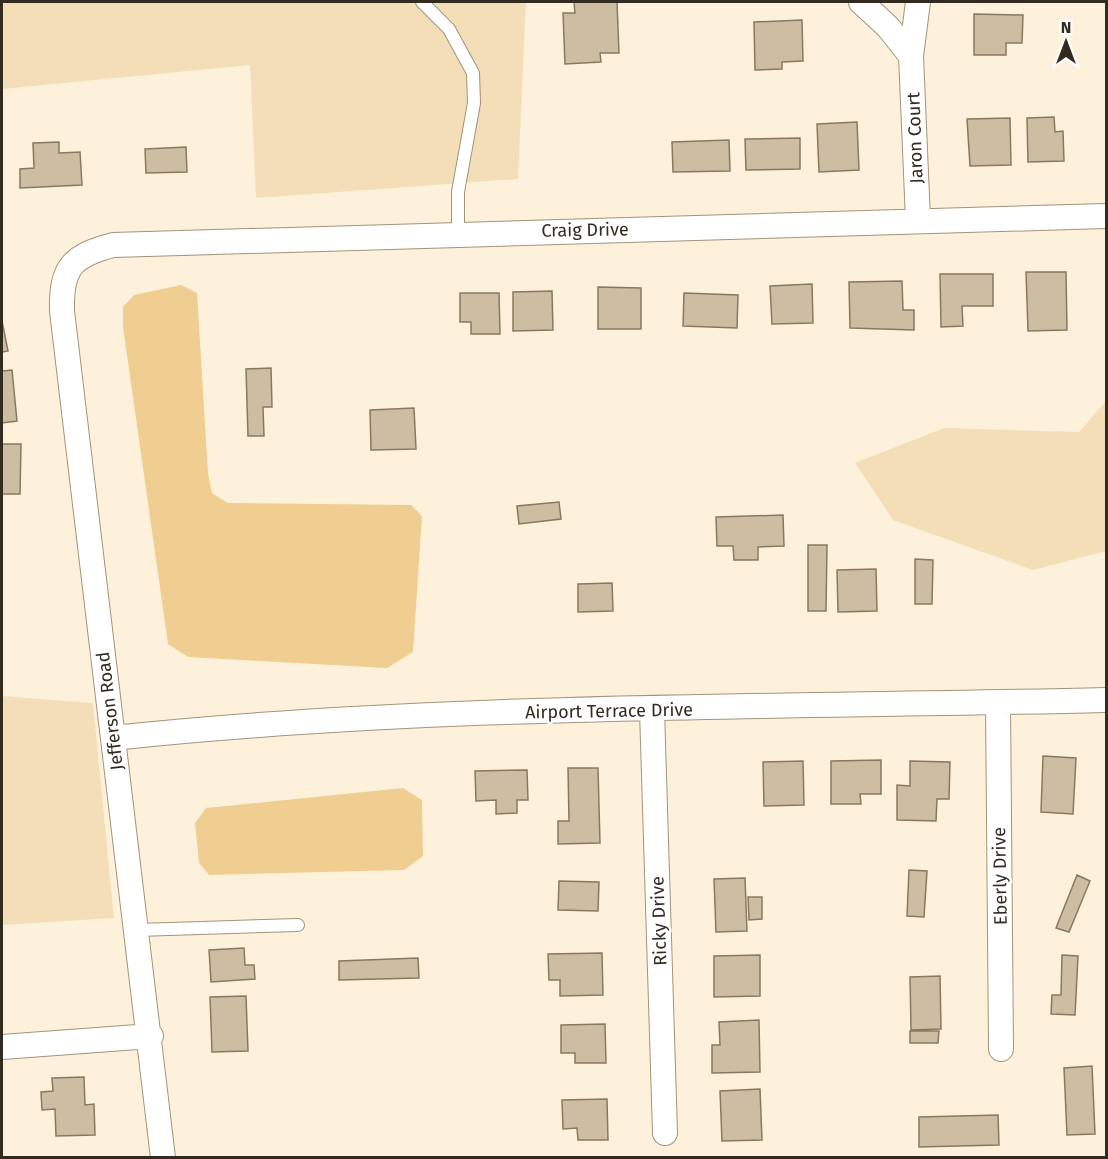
<svg xmlns="http://www.w3.org/2000/svg" width="1108" height="1159" font-family="'Fira Sans',sans-serif">
  <style>
    .green { fill: #f4deb7 }
    .water { fill: #f0ce91 }
    .building { fill: #cdbda2; stroke: #877960; stroke-width: 1.5 }
    .lines { fill: none; stroke-linecap: round; stroke-linejoin: round }
    .service-casing { stroke: #a29379; stroke-width: 14 }
    .minor-casing { stroke: #a29379; stroke-width: 26 }
    .service { stroke: #fff; stroke-width: 12 }
    .minor { stroke: #fff; stroke-width: 24 }
    .labels { text-anchor: middle; dominant-baseline: central; stroke-width: 5; stroke-linejoin: round; paint-order: stroke }
    .street-label { font-size: 18px; fill: #312b20; stroke: #fff }
  </style>
  <rect width="100%" height="100%" fill="#fef1db"/>
  <!-- green -->
  <path class="green" d="M2 2H526L518 179 256 198 250 65 2 89Z
    M1106 401V551L1033 570 893 520 855 463 944 428 1079 432Z
    M2 696 93 703 114 918 2 925Z"/>
  <!-- water -->
  <path class="water" d="M181 285 197 293 208 473 212 493 228 503 411 505 422 516 413 652 387 668 188 657 168 644 123 327V307L134 295Z
    M403 788 422 800 423 856 404 870 209 875 199 863 195 823 206 808Z"/>
  <!-- building -->
  <path class="building" d="M574 2H617L619 53H600L601 62 565 64 563 13H575Z
    M974 14 1023 15 1022 43H1006V55H974Z
    M802 20 803 61 782 62V69L755 70 754 22Z
    M1054 117 1055 132 1063 131 1064 161 1028 162 1027 118Z
    M1010 118 1011 165 970 166 967 119Z
    M857 122 859 170 819 172 817 124Z
    M800 138V169L746 170 745 139Z
    M729 140 730 171 673 172 672 142Z
    M59 142V153L80 152 82 185 20 188V169L34 168 33 143Z
    M186 147 187 172 146 173 145 149Z
    M1026 272H1066L1067 330 1028 331Z
    M940 274H993V306H962L963 326 941 327Z
    M902 281 903 310H914V330L850 328 849 282Z
    M812 284 813 323 772 324 770 286Z
    M598 287 641 288V329H598Z
    M552 291 553 330 513 331V292Z
    M460 293H499L500 334H471V322H460Z
    M684 293 738 295 737 328 683 326Z
    M2 321 8 351 2 352Z
    M271 368 272 407H263L264 436H248L246 369Z
    M12 370 17 421 2 423V371Z
    M414 408 416 449 371 450 370 410Z
    M2 444H21L20 494H2Z
    M559 502 561 519 519 524 517 506Z
    M783 515 784 546 758 547V560H734L733 546H717L716 517Z
    M808 545H827L826 611H808Z
    M915 559 933 560 932 604H915Z
    M876 569 877 611 838 612 837 570Z
    M612 583 613 611 578 612V584Z
    M1043 756 1076 758 1073 814 1041 812Z
    M881 760V794H860L861 804H831V761Z
    M803 761 804 805 764 806 763 762Z
    M910 761 950 762 949 799H937L936 821 897 820V785L910 786Z
    M568 768H598L600 843 558 844V821H569Z
    M527 770 528 800H517V813L496 814V800L476 801 475 771Z
    M909 870 927 871 924 917 907 916Z
    M1077 875 1090 881 1069 932 1056 928Z
    M745 878 747 931 716 932 714 879Z
    M559 881 599 882 598 911 558 910Z
    M748 897H762V919L749 920Z
    M244 948 245 965H254L255 979 211 982 209 950Z
    M602 953 603 995 560 996V980H549L548 954Z
    M760 955V996L714 997V956Z
    M1062 955 1078 956 1075 1015 1051 1014 1052 995H1061Z
    M418 958 419 978 339 980V961Z
    M940 976 941 1029 911 1030 910 977Z
    M246 996 248 1051 212 1052 210 997Z
    M759 1020 760 1072 712 1073V1045H720L719 1022Z
    M605 1024 606 1063H575V1053H561V1025Z
    M910 1031H939L938 1043H910Z
    M1092 1066 1095 1134 1067 1135 1064 1068Z
    M84 1077 85 1105 94 1104 95 1135 56 1136 55 1109 42 1110 41 1092 53 1091 52 1078Z
    M760 1089 762 1140 722 1141 720 1091Z
    M607 1099 608 1140H578L577 1128 563 1129 562 1100Z
    M998 1115 999 1145 919 1147V1117Z"/>
  <g class="lines">
    <!-- service casing -->
    <g class="service-casing">
      <path id="service" d="M422 2 449 29 473 73 474 103 458 192V233
        M137 930 298 925"/>
    </g>
    <!-- minor casing -->
    <g class="minor-casing">
      <path id="minor" d="M861 2 888 27 911 56
        M918 220 911 56 918 2
        M998 703 1001 1049
        M652 710 665 1133
        M113 738C442 703 776 708 1106 700
        M2 1047 151 1036
        M163 1158 62 311C61 267 72 256 113 245L1106 216"/>
    </g>
    <!-- service -->
    <use href="#service" class="service"/>
    <!-- minor -->
    <use href="#minor" class="minor"/>
  </g>
  <g class="labels">
    <!-- street labels -->
    <g class="street-label">
      <text transform="translate(915 138) rotate(-92)">Jaron Court</text>
      <text transform="translate(585 230) rotate(-1)">Craig Drive</text>
      <text transform="translate(110 711) rotate(-97)">Jefferson Road</text>
      <text transform="translate(609 711) rotate(-1)">Airport Terrace Drive</text>
      <text transform="translate(1000 876) rotate(-91)">Eberly Drive</text>
      <text transform="translate(659 921) rotate(-92)">Ricky Drive</text>
    </g>
  </g>
  <!-- border -->
  <rect width="1108" height="1159" fill="none" stroke="#312b20" stroke-width="6"/>
  <!-- north arrow -->
  <g transform="translate(1066 42)" stroke="#ffffff" stroke-width="4.5" paint-order="stroke">
  <path d="M0-4.5L10 22L0 15L-10 22Z" fill="#312b20"/>
  <text y="-9" font-size="16" font-weight="bold" text-anchor="middle" fill="#312b20">N</text>
  </g>
</svg>
